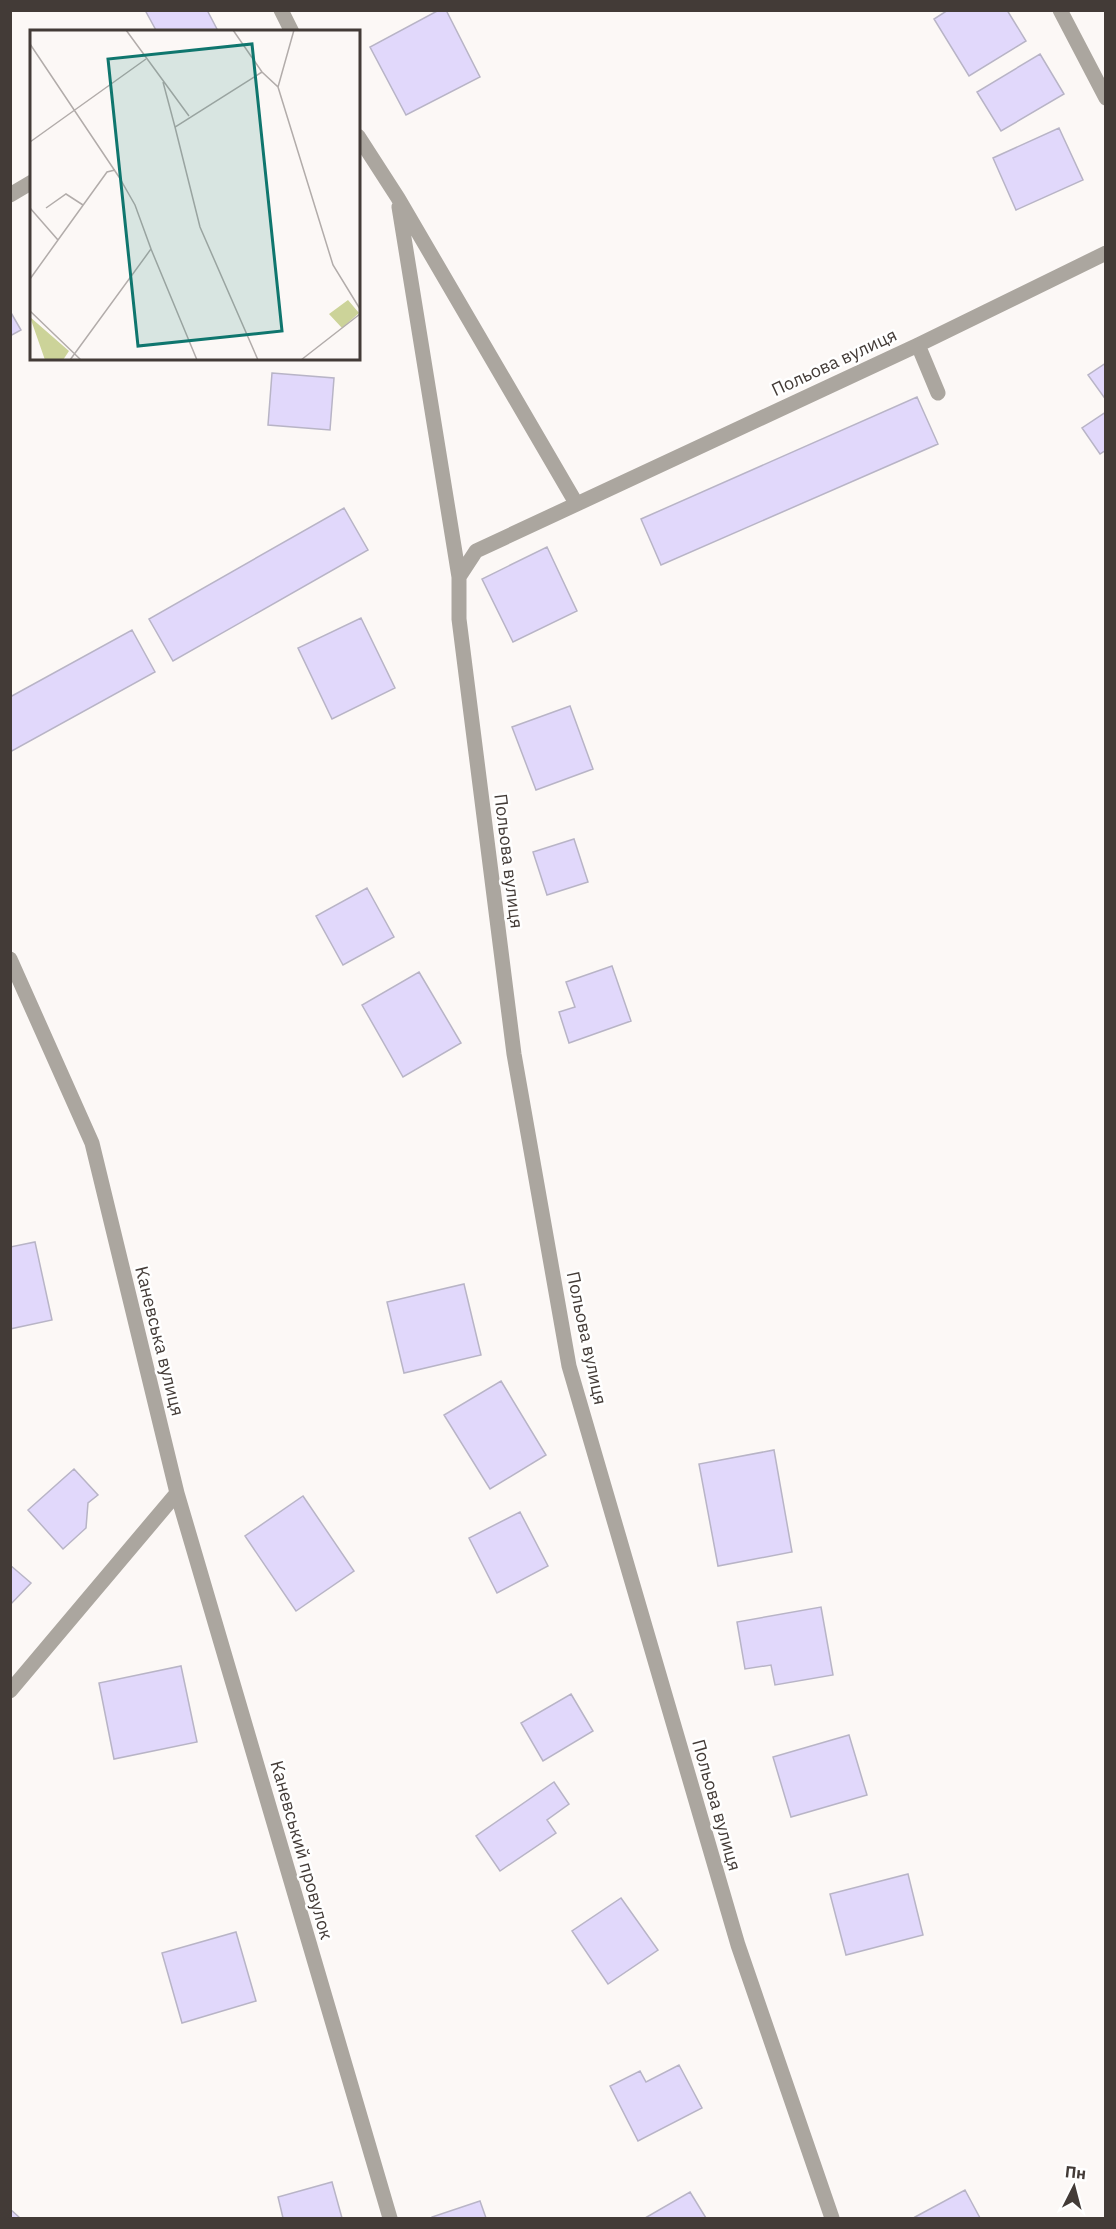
<svg xmlns="http://www.w3.org/2000/svg" width="1116" height="2229" font-family="'IBM Plex Sans',sans-serif">
  <style>
    .building { fill: #e1d8fb; stroke: #b8b4c6; stroke-width: 1.5 }
    .lines { fill: none; stroke-linecap: round; stroke-linejoin: round }
    .minor { stroke: #aba69f; stroke-width: 15 }
    .labels { text-anchor: middle; dominant-baseline: central; stroke-width: 5; stroke-linejoin: round; paint-order: stroke }
    .street-label { font-size: 18px; fill: #433b37; stroke: #fff }
    .inset-road { fill: none; stroke: #b2acaa; stroke-width: 1.5 }
    .view { fill: #0f766e; fill-opacity: 0.15; stroke: #0f766e; stroke-width: 3 }
    .inset-edge { fill: none; stroke: #433b37; stroke-width: 3 }
  </style>
  <rect width="100%" height="100%" fill="#fcf8f6"/>
  <!-- building -->
  <path class="building" d="M145 10H207L218 31 157 32Z
    M439 10H446L480 77 406 115 370 47Z
    M948 10H1007L1026 41 969 76 934 19Z
    M1040 54 1064 94 1001 131 977 92Z
    M1059 128 1083 180 1016 210 993 158Z
    M10 311 21 330 10 336Z
    M1106 363V400L1088 375Z
    M272 373 334 378 330 430 268 425Z
    M917 397 938 444 661 565 641 519Z
    M1106 412V450L1100 454 1082 428Z
    M344 508 368 550 173 661 149 619Z
    M547 547 577 611 513 642 482 579Z
    M361 618 395 688 332 719 298 648Z
    M132 630 155 672 10 752V697Z
    M570 706 593 769 536 790 512 727Z
    M574 839 588 882 547 895 533 852Z
    M367 888 394 937 343 965 316 916Z
    M612 966 631 1021 569 1043 559 1012 575 1007 566 982Z
    M419 972 461 1043 403 1077 362 1005Z
    M35 1242 52 1320 10 1329V1247Z
    M464 1284 481 1355 404 1373 387 1302Z
    M501 1381 546 1455 490 1489 444 1415Z
    M774 1450 792 1552 718 1566 699 1464Z
    M74 1469 98 1495 88 1503 86 1528 63 1549 28 1510Z
    M303 1496 354 1571 296 1611 245 1536Z
    M520 1512 548 1566 497 1593 469 1538Z
    M10 1565 31 1583 10 1605Z
    M821 1607 833 1675 775 1685 771 1665 745 1669 737 1622Z
    M181 1666 197 1742 114 1759 99 1683Z
    M571 1694 593 1731 543 1761 521 1723Z
    M849 1735 867 1795 791 1817 773 1757Z
    M554 1782 569 1804 547 1820 556 1833 500 1871 476 1836Z
    M908 1874 923 1935 846 1955 830 1894Z
    M621 1898 658 1950 608 1984 572 1931Z
    M236 1932 256 2001 182 2023 162 1953Z
    M679 2065 702 2108 638 2141 610 2086 640 2071 646 2082Z
    M332 2182 342 2218H283L278 2197Z
    M965 2190 980 2218H916L915 2217Z
    M690 2192 706 2218H645Z
    M480 2201 486 2218H432V2217Z
    M10 2209 20 2218H10Z"/>
  <g class="lines">
    <!-- minor -->
    <path class="minor" d="M281 10 292 32
      M1060 10 1106 98
      M358 136 398 198 576 503
      M10 195 32 182
      M399 207 459 577
      M918 345 938 393
      M10 959 92 1143 177 1493 10 1691
      M177 1493 390 2218
      M832 2218 738 1945 569 1366 514 1054 459 619V577L476 551 918 345 1106 253"/>
  </g>
  <g class="labels">
    <!-- street labels -->
    <g class="street-label">
      <text transform="translate(834 362) rotate(-25)">Польова вулиця</text>
      <text transform="translate(509 861) rotate(83)">Польова вулиця</text>
      <text transform="translate(587 1338) rotate(78)">Польова вулиця</text>
      <text transform="translate(160 1341) rotate(76)">Каневська вулиця</text>
      <text transform="translate(717 1805) rotate(74)">Польова вулиця</text>
      <text transform="translate(302 1850) rotate(74)">Каневський провулок</text>
    </g>
  </g>
  <!-- overview -->
  <g transform="translate(30 30)">
    <rect width="330" height="330" fill="#fcf8f6"/>
    <path d="M318 270 329 283 312 298 299 284ZM0 287 39 321 33 330H15Z" fill="#ccd399"/>
    <path class="inset-road" d="M96 0 159 86M203 0 232 42 248 57 303 235 330 279M0 14 89 147 105 175 121 219 40 330M133 52 145 97M248 57 264 0M0 112 116 29M0 178 28 210 77 142 85 140M16 178 36 164 53 175M121 219 167 330M0 249 28 210M0 281 51 330M228 330 170 197 145 97 232 42M271 330 330 284"/>
    <path class="view" d="M222 14 252 301 108 316 78 29Z"/>
    <rect width="330" height="330" class="inset-edge"/>
  </g>
  <!-- border -->
  <rect width="1116" height="2229" fill="none" stroke="#433b37" stroke-width="24"/>
  <!-- north arrow -->
  <g transform="translate(1074 2187) rotate(6)" stroke="#ffffff" stroke-width="4.5" paint-order="stroke">
  <path d="M0-4.5L10 22L0 15L-10 22Z" fill="#433b37"/>
  <text y="-9" font-size="16" font-weight="bold" text-anchor="middle" fill="#433b37">Пн</text>
  </g>
</svg>
